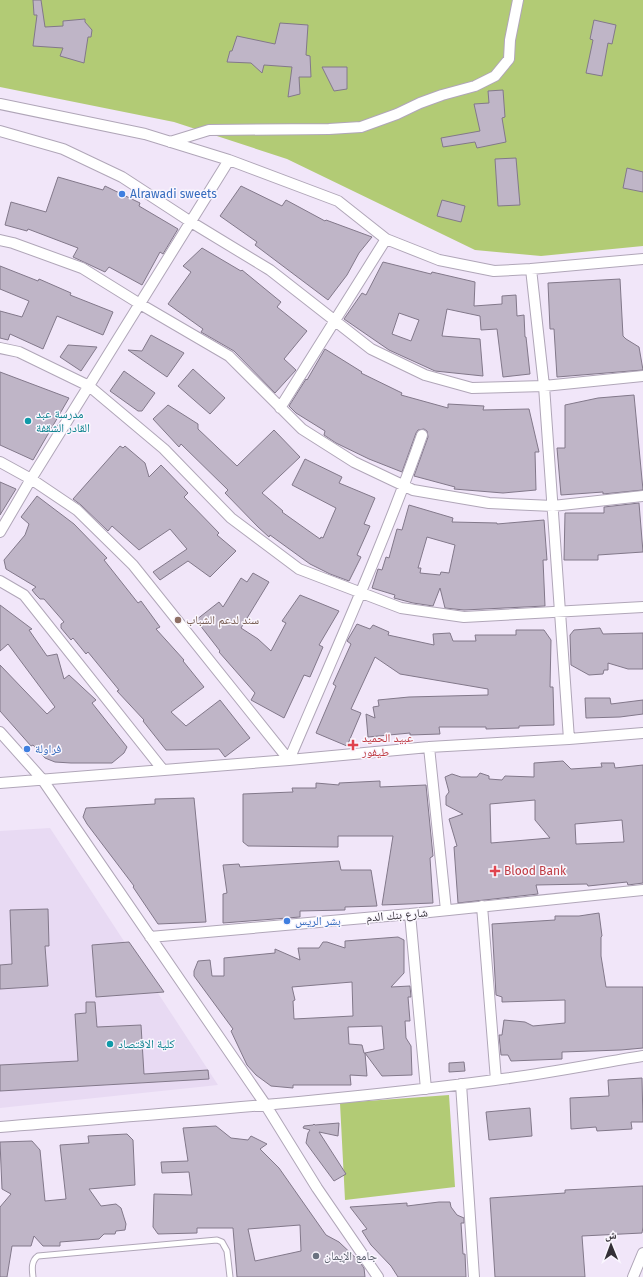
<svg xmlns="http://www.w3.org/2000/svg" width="643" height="1277" font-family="'Fira Sans','Noto Naskh Arabic',sans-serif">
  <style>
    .built { fill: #e8daf3 }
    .green { fill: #b2cb75 }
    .building { fill: #bfb5c7; stroke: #82788a; fill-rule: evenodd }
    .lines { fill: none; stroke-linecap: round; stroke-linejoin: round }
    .lane-casing { stroke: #b0a6b8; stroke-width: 7 }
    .street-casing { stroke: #b0a6b8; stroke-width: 12 }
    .lane { stroke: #fff; stroke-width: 5 }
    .street { stroke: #fff; stroke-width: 10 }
    .shop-dot { fill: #3f7fe0; stroke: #faf6fe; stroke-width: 1.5 }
    .culture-dot { fill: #0f9aa8; stroke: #faf6fe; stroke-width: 1.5 }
    .education-dot { fill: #8d6e63; stroke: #faf6fe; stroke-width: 1.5 }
    .health-dot { fill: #e0444e; stroke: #faf6fe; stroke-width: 1.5 }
    .worship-dot { fill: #6b7280; stroke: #faf6fe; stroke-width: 1.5 }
    .labels { text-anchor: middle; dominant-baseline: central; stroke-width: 3; stroke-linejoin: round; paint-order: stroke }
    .shop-label { font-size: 12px; fill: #366cbe; stroke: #faf6fe; text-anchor: start }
    .culture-label { font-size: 12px; fill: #0d838f; stroke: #faf6fe; text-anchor: start }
    .education-label { font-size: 12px; fill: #785e54; stroke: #faf6fe; text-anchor: start }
    .health-label { font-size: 12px; fill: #be3a42; stroke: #faf6fe; text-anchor: start }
    .street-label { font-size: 12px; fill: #332f36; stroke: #faf6fe }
    .worship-label { font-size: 12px; fill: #5b616d; stroke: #faf6fe; text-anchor: start }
  </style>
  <rect width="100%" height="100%" fill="#f1e6f9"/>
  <!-- built -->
  <path class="built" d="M50 828 218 1085 0 1108V831Z"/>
  <!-- green -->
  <path class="green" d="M0 0H643V246L541 256 475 250 287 159 174 122 0 87Z
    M449 1095 455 1187 345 1200 340 1103Z"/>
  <!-- building -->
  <path class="building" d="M33 0H41L45 27 63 26V21L85 19V22L92 30 91 37H88L84 63 60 56 63 48 33 46 37 15H34Z
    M594 20 616 25 612 44 608 43 602 76 586 73 593 40 590 39Z
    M280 23 308 25 306 55 310 56 311 77H299L300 94 288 97 292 67 264 65 262 73 251 63 227 62 230 51H232L237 36 275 44Z
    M322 67H347V89L334 91Z
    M503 90 505 117 502 118 506 142 477 148 475 142 443 147 441 138 480 131 474 104 489 103 488 91Z
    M516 158 520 205 498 206 495 159Z
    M627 168 643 172V192L623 188Z
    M58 177 103 190 105 186 140 203 139 206 178 229 163 254 160 252 142 285 109 267 105 272 73 257 78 248 28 229 27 231 5 225 11 202 46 212Z
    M241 186 282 206 286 200 325 221 326 220 372 237 359 253 347 275 328 300 255 245 257 242 220 216Z
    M442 200 465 206 461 222 437 216Z
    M202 248 241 271 242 270 281 302 277 307 307 331 284 359 296 370 275 393 234 351 201 332 203 329 168 304 191 272 183 266Z
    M383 262 431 274 432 272 475 282 474 306 502 304V296L516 295 517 316 524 315 525 337H526L530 374 503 377 497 329 481 330 480 316 447 309 442 336 480 339 483 376 435 371 389 350 344 319 362 293 366 295ZM399 313 419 320 411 341 392 334Z
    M0 266 38 281 39 279 71 293 70 295 113 312 103 335 57 316 43 349 10 334 8 340 0 338V311L22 317 29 301 0 289Z
    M620 279 623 336 626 339 639 347 643 370 557 377 554 329H550L548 283Z
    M151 335 184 353 167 377 128 350 142 351Z
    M68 345 97 347 81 371 60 357Z
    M325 349 362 372 361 373 402 393 401 395 448 408V404L484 406 483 410 529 409 539 452H535L536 490 503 493 454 489 455 487 414 476 428 437 427 431 424 429 418 430 416 433 402 472 369 459 336 443 324 435 325 431 296 413 289 406 306 379 307 380Z
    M193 369 225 398 210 414 178 386Z
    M124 371 155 393 142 411H138L110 391Z
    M0 372 69 398 33 460 0 445Z
    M634 395 643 490 603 494V492L561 495 557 448H565V405L598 398Z
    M168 405 198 424V429L237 466 274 430 300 457 262 493 283 511 282 512 320 539 321 537 323 538 336 508 292 485 305 459 342 477 339 483 375 498 364 524 370 526 357 555 361 557 349 581 330 574 310 564 270 535 269 537 258 527 225 493 228 490 181 444 179 447 153 419Z
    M120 446 123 448 125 446 145 463 149 477 161 465 188 493 184 497 219 533 217 535 236 551 210 577 188 561 160 580 153 572 187 549 170 529 139 550 112 526 108 531 81 505 73 499Z
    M0 482 16 489 0 515Z
    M37 496 74 524 107 558 104 560 138 603 141 601 160 627 156 629 184 660 183 661 204 687 171 712 186 726 220 700 250 738 225 757 219 749 166 750 143 721 144 720 117 691 119 690 88 652 86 654 73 638 71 640 61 628V624L64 622 44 599H40L36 595 32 590 36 587 6 569 4 560 25 535 29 524 21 517Z
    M639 503 643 552 598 555V560H564L565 513H604V507Z
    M409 505 453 518 452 522 497 523V524L544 520 547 560H543L545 606 464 610 445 608 440 588 433 606 413 603 394 598 395 595 372 588 378 569 382 570 386 557 389 558 397 529 402 530ZM427 537 455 545 449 573 441 572 440 575 420 573 421 568H418Z
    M253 573 269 582 241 628 258 639 271 651 286 623 282 621 300 595 339 611 319 645 323 647 310 677 304 675 284 718 251 700 255 693 219 652 220 651 196 620 219 602 223 607 241 578 247 582Z
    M0 605 32 629 29 630 47 656 57 654 64 679 69 675 96 700 92 703 127 747 124 753 112 763H71L55 762 45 758 33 745 31 746 0 711V665L47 714 55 707 8 644 0 651Z
    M357 624 370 629 373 625 389 632 388 635 434 645 433 634 450 633 453 641H476L475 635H516V630H544L551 640 550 687H553L554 725 519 726V728L486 729V727H439L440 734 410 735V733L368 737 366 714 375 718 373 707 379 706 378 700 409 697 488 695V689L400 674 375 657 351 709 361 713 347 746 316 733 336 686 333 684 351 644 347 641Z
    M600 628 603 634 643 633V669H628L608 663V670H604L603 674 589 675 571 665 570 635 574 630Z
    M585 698H610L611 704 643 700V714L620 717 586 718Z
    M563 761 571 769 602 767 601 763H614L615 768 643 765V883L628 885 627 882 588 886 587 884 536 885 538 894 458 903 454 847 457 846 449 819 463 814 446 805V796L449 792 445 777 452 774 461 777H477L480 773 489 776V779L502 780 505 776 534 777V763ZM535 800V820L550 838 491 843 490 804ZM622 820 624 842 576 844 575 824Z
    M380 781V787L426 785 433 856 430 858 433 903 382 905 393 836H338V847L248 846 243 842V794L293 792 292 788H316V783L339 785V783Z
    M194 798 206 922 158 924 133 887 134 886 87 824 83 817 86 808 155 804V799Z
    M339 861 341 870H371L377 906 345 907V910L300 911V917L223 923V894L227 893 223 865 239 864 240 867Z
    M48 909 49 946H45L48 986 0 989V965L12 964 10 910Z
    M599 913 602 936 601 937V956L606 987H643V1048L621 1050 562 1052V1059L511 1061 508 1055H501L499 1035H502L504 1020 525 1022 533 1026 565 1023V1000L502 1002V997L496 995 492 924 555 920V916H579Z
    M398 937 404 940V973L391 987 410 986 411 997H408L410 1021H405L406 1038 411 1046 412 1075 382 1076 365 1053 384 1049 382 1026 348 1027 349 1044 362 1045 364 1053H365L367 1076 350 1075 351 1085H293V1088L271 1086 256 1075 247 1065 231 1031 233 1029 194 976V971L198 961 210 960 212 976H224V958L275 953V949L300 960 298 948H319L323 942H327L345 948V941ZM352 982 353 1016 294 1019 293 1001 295 1000 292 987Z
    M129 942 164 992 96 997 92 945Z
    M86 1002H95L97 1027 141 1025 144 1074 208 1070 209 1079 0 1091V1065L78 1061 75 1014 86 1013Z
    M464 1062 465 1071 449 1072V1063Z
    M642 1078 643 1122H631L632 1129 597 1131 596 1127 571 1129 570 1098 609 1096 608 1080Z
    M530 1108 532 1136 489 1140 486 1112Z
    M339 1123 338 1136 319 1132 346 1174 334 1181 306 1143 308 1133 310 1130 303 1128 304 1126 313 1125 314 1124 315 1125Z
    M216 1126 231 1138 248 1140 251 1136 267 1144 260 1149 279 1168 326 1235 339 1242 359 1261 364 1268 365 1277H237L233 1228H197V1233L158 1234 153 1227 154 1194 192 1195 189 1172 162 1173 161 1162 188 1161 183 1128ZM300 1225 301 1251 255 1261 248 1229Z
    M127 1134 133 1140 135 1185 89 1189 101 1206 116 1204 121 1208 126 1224 125 1230 116 1231 115 1234H104L99 1239 60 1242V1246H43L34 1236 31 1246H12L7 1277H0V1207L11 1194 2 1189 0 1142 32 1141 40 1150 45 1201 66 1199 60 1145 89 1143 88 1136Z
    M643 1186V1227L642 1233 582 1236 585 1277H495L490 1198 565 1193V1190Z
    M439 1202H450L451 1207 457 1215 464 1218V1223H461L463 1254H465L466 1277H398L391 1266 371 1245 362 1231 367 1229 350 1207 407 1203V1206Z"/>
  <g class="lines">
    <!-- lane casing -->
    <g class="lane-casing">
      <path id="lane" d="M33 1277C32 1269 31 1261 38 1256L217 1240 222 1242 227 1251 230 1277"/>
    </g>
    <!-- street casing -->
    <g class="street-casing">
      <path id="street" d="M0 104 145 134 229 160 338 201 386 239 439 260 494 271 531 269 643 259
        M0 131 63 149 122 177 191 222 270 270 371 349 425 375 472 388 544 386 643 376
        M170 142 209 130 329 129 361 127 397 114 420 103 442 95 475 86 495 76 509 59 510 40 518 0
        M0 240 13 243 82 268 140 304 229 356 302 429 354 462 413 490 489 503 553 506 643 496
        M531 269 544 386 569 739
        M0 348 19 352 89 386 164 449 231 518 299 569 401 608 464 617 643 607
        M280 408 386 239
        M0 462 31 479 77 510 133 565 289 760C335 652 383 546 422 435
        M0 532 31 479 229 160
        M0 581 24 595 163 770
        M0 732 42 779 265 1104 317 1188 378 1277
        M429 747 446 910
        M0 783 289 760 429 747 569 739 643 733
        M482 906 496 1080
        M410 914 426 1089
        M150 937 410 914 643 890
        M461 1084 474 1277
        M0 1127C165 1113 331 1102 495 1080 545 1074 594 1064 643 1056
        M633 1277 643 1253"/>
    </g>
    <!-- lane -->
    <use href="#lane" class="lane"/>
    <!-- street -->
    <use href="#street" class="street"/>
  </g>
  <!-- markers -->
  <g class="shop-dot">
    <circle cx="122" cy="194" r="4"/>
    <circle cx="27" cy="749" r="4"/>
    <circle cx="287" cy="921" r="4"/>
  </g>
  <g class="culture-dot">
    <circle cx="28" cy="421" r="4"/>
    <circle cx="110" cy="1044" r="4"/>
  </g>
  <circle class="education-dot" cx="178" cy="620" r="4"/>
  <g class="health-dot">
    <path d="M351 739h4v4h4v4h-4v4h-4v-4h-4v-4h4z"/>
    <path d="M493 865h4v4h4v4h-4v4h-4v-4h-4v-4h4z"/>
  </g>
  <circle class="worship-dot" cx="316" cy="1256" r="4"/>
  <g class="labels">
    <!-- shop labels -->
    <g class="shop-label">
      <text x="130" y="194">Alrawadi sweets</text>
      <text x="35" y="749">فراولة</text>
      <text x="295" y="921">بشر الريس</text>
    </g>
    <!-- culture labels -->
    <g class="culture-label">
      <text x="36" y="414">مدرسة عبد<tspan x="36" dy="14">القادر الشقفة</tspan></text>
      <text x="118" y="1044">كلية الاقتصاد</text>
    </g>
    <!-- education labels -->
    <g class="education-label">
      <text x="186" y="620">سند لدعم الشباب</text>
    </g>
    <!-- health labels -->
    <g class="health-label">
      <text x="362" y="738">عبيد الحميد<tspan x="362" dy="14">طيفور</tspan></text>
      <text x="504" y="871">Blood Bank</text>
    </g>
    <!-- street labels -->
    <g class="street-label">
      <text transform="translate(397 915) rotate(-5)">شارع بنك الدم</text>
    </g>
    <!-- worship labels -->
    <g class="worship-label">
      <text x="324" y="1256">جامع الإيمان</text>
    </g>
  </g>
  <!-- north arrow -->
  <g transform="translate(611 1245) rotate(359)" stroke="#faf6fe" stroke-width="3" paint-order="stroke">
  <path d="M0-3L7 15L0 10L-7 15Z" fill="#332f36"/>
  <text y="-6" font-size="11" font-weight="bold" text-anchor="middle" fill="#332f36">ش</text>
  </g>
</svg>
